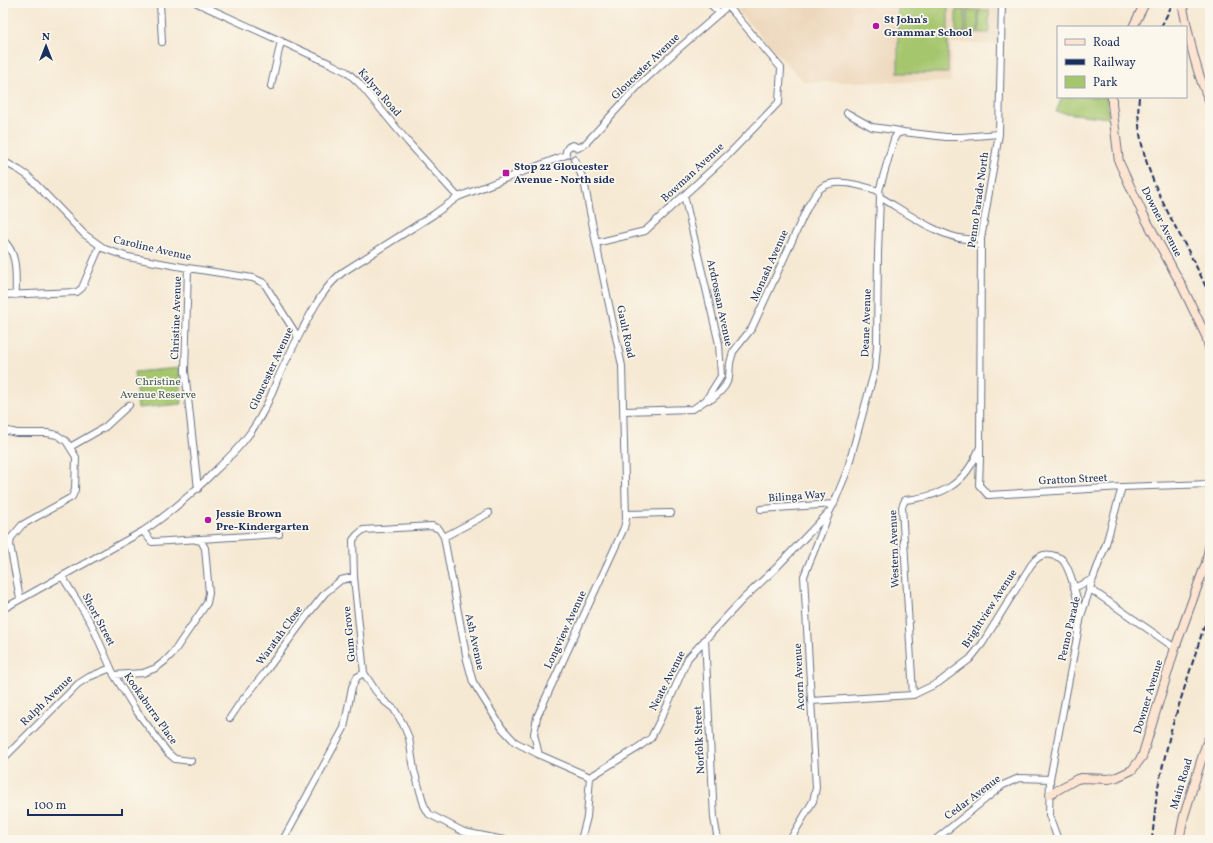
<svg xmlns="http://www.w3.org/2000/svg" width="1213" height="843" font-family="Vollkorn,serif">
  <style>
    .built { fill: #edd7bb }
    .green { fill: #a6c66e; stroke: #607a66 }
    .lines { fill: none; stroke-linecap: round; stroke-linejoin: round }
    .street-casing { stroke: #687087; stroke-width: 8 }
    .secondary-casing { stroke: #687087; stroke-width: 10 }
    .street { stroke: #fff; stroke-width: 6 }
    .secondary { stroke: #fde4d1; stroke-width: 8 }
    .rail { stroke: #1b2f5e; stroke-width: 2; stroke-dasharray: 6 3; stroke-linecap: butt }
    .poi-dot { fill: #b5179e; stroke: #fbf7ec; stroke-width: 1.5 }
    .labels { text-anchor: middle; dominant-baseline: central; stroke-width: 3.5; stroke-linejoin: round; paint-order: stroke }
    .poi-label { font-size: 11px; font-weight: bold; fill: #1b2f5e; stroke: #fbf7ec; text-anchor: start }
    .street-label { font-size: 11px; fill: #1b2f5e; stroke: #fbf7ec }
    .park-label { font-size: 11px; fill: #455c63; stroke: #fbf7ec }
  </style>
  <rect width="100%" height="100%" fill="#fbf7ec"/>
  <filter id="ink" filterUnits="userSpaceOnUse"><feTurbulence type="fractalNoise" baseFrequency=".025" numOctaves="2"/><feDisplacementMap in="SourceGraphic" scale="8" xChannelSelector="R" yChannelSelector="G"/><feConvolveMatrix kernelMatrix="1 2 1 2 8 2 1 2 1" color-interpolation-filters="sRGB"/></filter>
  <filter id="wash" filterUnits="userSpaceOnUse"><feTurbulence type="fractalNoise" baseFrequency=".012" numOctaves="4" result="noise"/><feDisplacementMap in="SourceGraphic" scale="16" xChannelSelector="R" yChannelSelector="G"/><feGaussianBlur stdDeviation="0.9" result="paint"/><feColorMatrix in="noise" values="0 0 0 0 0 0 0 0 0 0 0 0 0 0 0 0 0 1.4 0 .05"/><feComposite in="paint" operator="in"/></filter>
  <g filter="url(#wash)">
    <rect width="100%" height="100%" fill="#f6e9d3"/>
    <!-- built -->
    <path class="built" d="M744 3 999 4 998 44 951 43V82H804L737 10Z"/>
    <!-- green -->
    <path class="green" d="M898 3H948V73H898Z
      M956 10H965V33H956Z
      M967 10H978V33H967Z
      M979 10H989V33H979Z
      M1062 97H1106L1109 118 1056 112Z
      M179 368 182 404 138 408 134 372Z"/>
  </g>
  <g filter="url(#ink)">
    <g class="lines">
      <!-- street casing -->
      <g class="street-casing">
        <path id="street" d="M160 3 162 42
          M197 3 331 64 347 72 359 83 408 142 458 197
          M709 3 720 13
          M1002 3 999 134 981 239 980 447V459L979 485 988 495 1122 487 1210 484
          M271 86 281 41
          M847 113 872 127 894 130 903 132
          M578 148 585 144 639 85 676 51 731 3
          M566 155C565 150 568 146 573 145L578 148
          M3 161 19 170 28 176 84 234 105 249 128 257 188 268 253 278 264 283 298 337
          M880 197C904 211 939 237 966 239 971 240 976 239 981 239
          M3 240C19 255 15 275 16 295
          M596 243 645 231 729 154 779 102 781 68 728 6
          M188 268 185 371 198 489
          M3 295 77 292 82 288 100 246
          M706 400 712 399 720 392 725 386 729 378 730 363 733 352 752 328 808 206C812 200 816 192 821 188 836 177 863 186 879 191
          M624 411 693 409 706 400 721 376 719 344 684 195
          M3 430 17 433H47L57 435 66 441 76 457 75 490 72 497 22 525 11 538 10 545 20 599
          M70 447 105 427 129 405
          M761 509 834 504
          M626 514 671 513
          M143 531 152 542 279 534
          M444 537 489 513
          M62 576 91 623 114 675 135 709 168 753 175 759 191 761
          M1074 588 1093 579
          M1089 588 1175 648
          M3 609 143 531C171 513 194 492 217 469 236 451 252 434 264 410 269 401 273 390 277 380 285 362 294 345 303 328 314 307 324 287 343 272L433 215 458 197 566 155
          M705 639 714 818 718 840
          M114 675 143 673 156 668 165 661 173 653 207 603 209 593 205 548 201 541 196 540
          M913 695 902 507 905 500C942 496 965 485 979 449
          M811 701 913 695 938 683 970 659 982 644 1031 565C1036 558 1042 553 1051 555 1056 556 1062 558 1064 562 1073 575 1077 601 1081 616
          M230 718 240 703 263 675 306 617 325 593 341 580 354 577
          M539 755 534 734 537 717 624 528 626 519 622 366 596 243 584 181 574 159
          M3 759 78 684 89 677 111 668
          M283 840 344 728 352 687 357 677 364 673
          M504 840 464 832 429 814 424 805 414 770 409 738 403 724 394 709 384 701 375 690 364 673 354 577 353 540 357 535 363 530 432 526 439 529 444 537 467 660 473 682 502 728 515 742 542 756 590 777
          M581 840 587 817 590 777 636 749 651 738 667 706 688 658 743 599 776 568 830 511 834 503 847 471 875 369 877 345 878 253 880 197 879 191 894 139 897 134 903 132 946 137H962L999 134
          M790 840 813 801 816 788 804 576 829 514
          M935 840 1003 785 1019 778 1050 779
          M1058 840 1049 815 1050 779 1081 616 1093 579 1106 544 1122 487"/>
      </g>
      <!-- secondary casing -->
      <g class="secondary-casing">
        <path id="secondary" d="M1182 3C1189 36 1195 71 1210 102
          M1133 27 1145 3
          M1112 97V104L1119 162 1142 212 1182 286 1206 336 1210 351
          M1050 794 1077 779 1082 778 1109 779 1117 777 1132 770 1142 757 1175 648 1206 563 1210 543
          M1179 840 1184 816 1206 745 1210 736"/>
      </g>
      <!-- street -->
      <use href="#street" class="street"/>
      <!-- secondary -->
      <use href="#secondary" class="secondary"/>
      <!-- rail -->
      <path class="rail" d="M1161 27 1173 3
        M1139 97C1132 173 1184 231 1210 297
        M1152 840 1157 791 1171 730 1210 608"/>
    </g>
  </g>
  <!-- markers -->
  <g class="poi-dot">
    <circle cx="876" cy="26" r="4"/>
    <rect x="502" y="169" width="8" height="8" rx="2"/>
    <circle cx="208" cy="520" r="4"/>
  </g>
  <g class="labels">
    <!-- poi labels -->
    <g class="poi-label">
      <text x="884" y="20">St John's<tspan x="884" dy="13">Grammar School</tspan></text>
      <text x="514" y="167">Stop 22 Gloucester<tspan x="514" dy="13">Avenue - North side</tspan></text>
      <text x="216" y="514">Jessie Brown<tspan x="216" dy="13">Pre-Kindergarten</tspan></text>
    </g>
    <!-- street labels -->
    <g class="street-label">
      <text transform="translate(646 67) rotate(-44)">Gloucester Avenue</text>
      <text transform="translate(379 93) rotate(49)">Kalyra Road</text>
      <text transform="translate(693 173) rotate(-43)">Bowman Avenue</text>
      <text transform="translate(979 200) rotate(-82)">Penno Parade North</text>
      <text transform="translate(1161 222) rotate(63)">Downer Avenue</text>
      <text transform="translate(152 249) rotate(13)">Caroline Avenue</text>
      <text transform="translate(770 266) rotate(-66)">Monash Avenue</text>
      <text transform="translate(719 303) rotate(78)">Ardrossan Avenue</text>
      <text transform="translate(177 318) rotate(-88)">Christine Avenue</text>
      <text transform="translate(867 323) rotate(-88)">Deane Avenue</text>
      <text transform="translate(625 332) rotate(78)">Gault Road</text>
      <text transform="translate(272 369) rotate(-65)">Gloucester Avenue</text>
      <text transform="translate(1073 480) rotate(-3)">Gratton Street</text>
      <text transform="translate(797 497) rotate(-4)">Bilinga Way</text>
      <text transform="translate(895 549) rotate(-92)">Western Avenue</text>
      <text transform="translate(990 609) rotate(-57)">Brightview Avenue</text>
      <text transform="translate(98 620) rotate(62)">Short Street</text>
      <text transform="translate(1070 629) rotate(-77)">Penno Parade</text>
      <text transform="translate(566 630) rotate(-65)">Longview Avenue</text>
      <text transform="translate(350 634) rotate(-95)">Gum Grove</text>
      <text transform="translate(280 636) rotate(-54)">Waratah Close</text>
      <text transform="translate(474 642) rotate(78)">Ash Avenue</text>
      <text transform="translate(800 677) rotate(-93)">Acorn Avenue</text>
      <text transform="translate(668 681) rotate(-63)">Neate Avenue</text>
      <text transform="translate(1149 697) rotate(-73)">Downer Avenue</text>
      <text transform="translate(47 701) rotate(-44)">Ralph Avenue</text>
      <text transform="translate(150 709) rotate(55)">Kookaburra Place</text>
      <text transform="translate(700 740) rotate(-93)">Norfolk Street</text>
      <text transform="translate(1182 784) rotate(-73)">Main Road</text>
      <text transform="translate(973 798) rotate(-37)">Cedar Avenue</text>
    </g>
    <!-- park labels -->
    <g class="park-label">
      <text x="158" y="382">Christine<tspan x="158" dy="13">Avenue Reserve</tspan></text>
    </g>
  </g>
  <!-- margin -->
  <rect width="1213" height="843" fill="none" stroke="#fbf7ec" stroke-width="16"/>
  <!-- legend -->
  <rect x="1057" y="26" width="130" height="72" fill="#fbf7ec" stroke="#a1a7b3"/>
  <rect x="1065" y="39" width="20" height="6" fill="#fde4d1" stroke="#a1a7b3"/>
  <text x="1093" y="46" font-size="12" fill="#1b2f5e">Road</text>
  <rect x="1065" y="59" width="20" height="6" fill="#1b2f5e" stroke="#a1a7b3"/>
  <text x="1093" y="66" font-size="12" fill="#1b2f5e">Railway</text>
  <rect x="1065" y="76" width="20" height="12" fill="#a6c66e" stroke="#a1a7b3"/>
  <text x="1093" y="86" font-size="12" fill="#1b2f5e">Park</text>
  <!-- north arrow -->
  <g transform="translate(46 46)" stroke="#fbf7ec" stroke-width="3" paint-order="stroke">
  <path d="M0-3L7 15L0 10L-7 15Z" fill="#1b2f5e"/>
  <text y="-6" font-size="11" font-weight="bold" text-anchor="middle" fill="#1b2f5e">N</text>
  </g>
  <!-- scale -->
  <path d="M28 809v6h94v-6" fill="none" stroke="#1b2f5e" stroke-width="2"/>
  <text x="34" y="809" font-size="12" fill="#1b2f5e" stroke="#fbf7ec" stroke-width="3" paint-order="stroke">100 m</text>
</svg>
